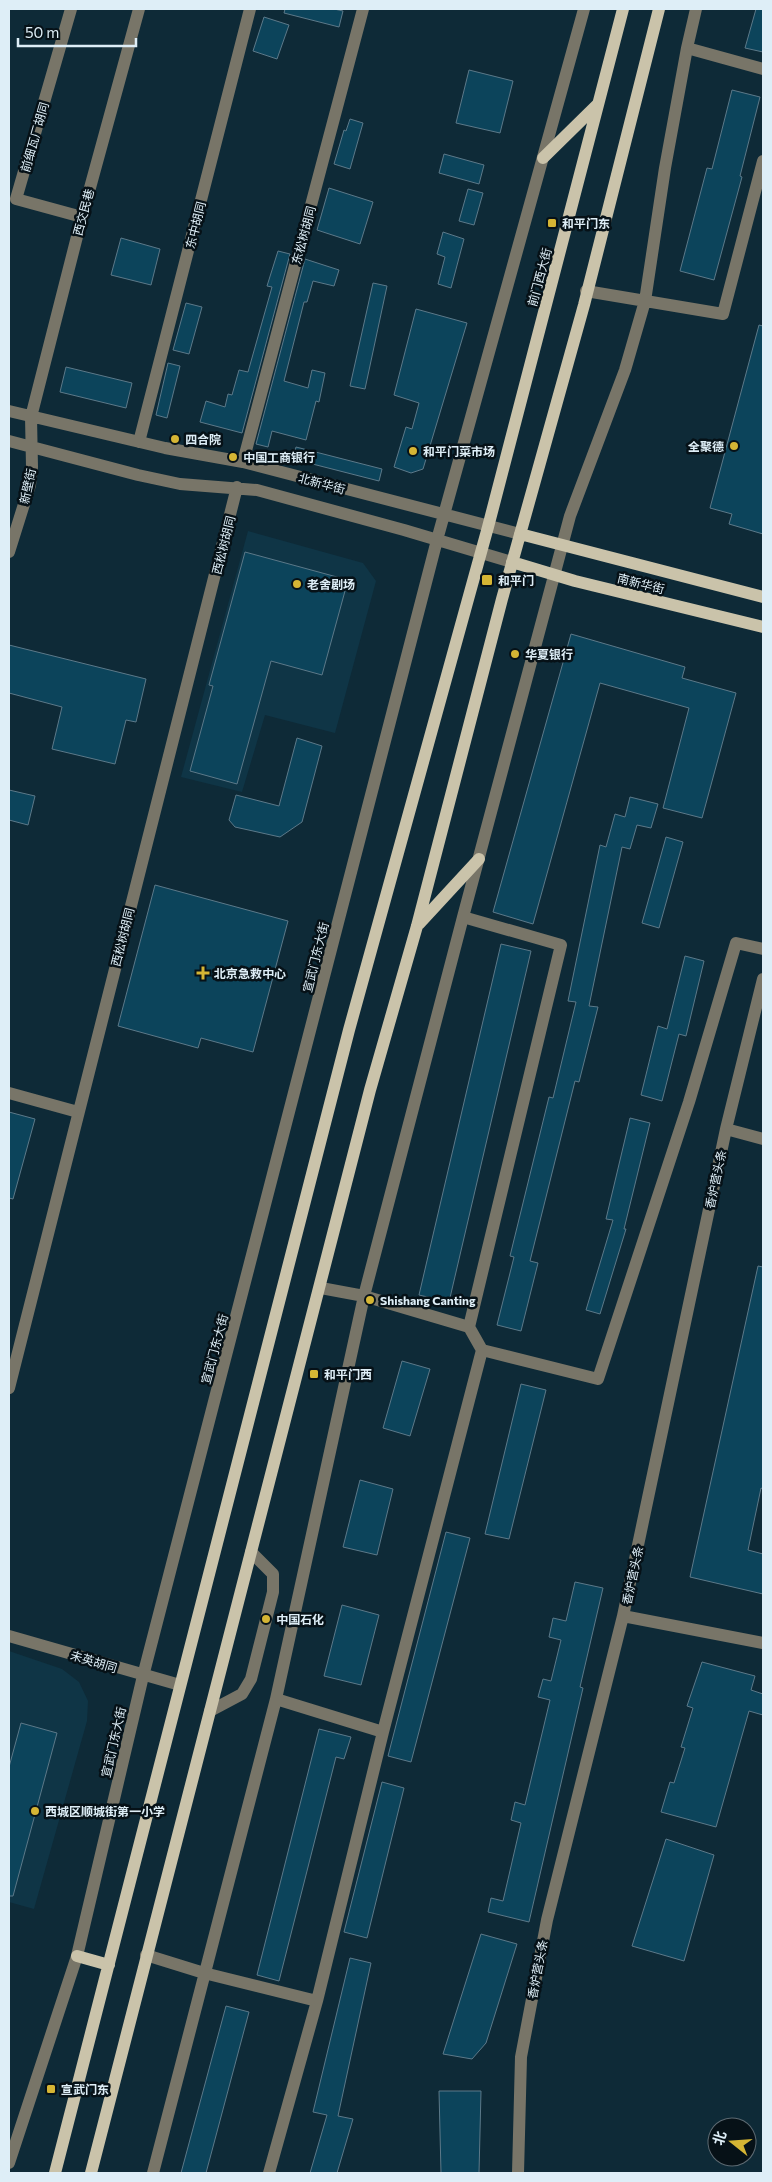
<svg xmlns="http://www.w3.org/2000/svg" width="772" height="2182" font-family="Commissioner,'Noto Sans SC',sans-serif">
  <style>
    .built { fill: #0f3546 }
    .building { fill: #0c445b; stroke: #5c7989 }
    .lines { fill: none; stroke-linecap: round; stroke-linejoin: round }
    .minor { stroke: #787568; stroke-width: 12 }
    .major { stroke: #cac3aa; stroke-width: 12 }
    .poi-dot { fill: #d5b534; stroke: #061117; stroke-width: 2 }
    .labels { text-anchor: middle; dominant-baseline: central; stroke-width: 5; stroke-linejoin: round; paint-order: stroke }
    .street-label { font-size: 12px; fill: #deeef7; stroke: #061117 }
    .poi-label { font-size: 12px; font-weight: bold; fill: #deeef7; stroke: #061117; text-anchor: start }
  </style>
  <rect width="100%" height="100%" fill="#0e2a37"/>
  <!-- built -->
  <path class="built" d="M248 531 363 563 376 581 335 733 265 715 242 792 181 777Z
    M9 1651 62 1669 79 1682 88 1701 87 1721 34 1909 9 1902Z"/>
  <!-- building -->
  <path class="building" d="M285 9H334L343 11 339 27 284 13Z
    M756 9H763V52L745 48Z
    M264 17 289 25 277 59 253 51Z
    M469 70 513 81 500 133 456 123Z
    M732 90 760 97 740 176 742 177 714 280 680 271 707 168 712 169Z
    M350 119 363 123 350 169 334 164 344 130 346 131Z
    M444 154 484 165 479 184 439 173Z
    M329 188 373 202 360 244 317 230Z
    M468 189 483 193 474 225 459 221Z
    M443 232 464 239 451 288 438 284 445 257 437 254Z
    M121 238 160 249 151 285 111 275Z
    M278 251 290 254 242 433 200 422 206 401 225 407 228 394 232 395 239 370 248 372 272 287 267 286Z
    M305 259 339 270 334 286 313 281 307 302H304L284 381 308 388 312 370 325 373 319 402 316 401 306 440 272 431 268 447 256 444Z
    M373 283 387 286 365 389 350 386Z
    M186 303 202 307 189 354 173 350Z
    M416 309 467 323 423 469 411 473 394 467 406 427 412 429 419 403 394 395Z
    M759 325 763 326V534L729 524 732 514 710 508Z
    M168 363 180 366 167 418 156 415Z
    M66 367 132 383 126 408 60 392Z
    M296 447 382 469 379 481 293 459Z
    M245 552 348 580 322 675 271 661 237 784 190 771 213 686 209 685Z
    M571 634 685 667 682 678 736 693 702 818 663 808 689 708 600 683 533 924 493 912Z
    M9 645 146 679 136 722 126 720 115 764 52 749 62 707 9 693Z
    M297 738 322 746 302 822 280 837 235 827 229 820 236 795 279 806Z
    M9 790 35 796 28 825 9 820Z
    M630 797 658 804 651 828 637 825 630 849 622 847 589 1006 598 1007 579 1082 575 1081 530 1261 538 1263 521 1331 497 1325 514 1257 510 1256 549 1097 553 1098 576 1002 568 1001 600 845 606 847 615 814 625 817Z
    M666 837 683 842 659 928 642 923Z
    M155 885 288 921 253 1052 201 1038 198 1048 118 1026Z
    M501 944 531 951 449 1302 419 1295Z
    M685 956 704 961 686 1036 679 1034 662 1101 641 1095 658 1026 667 1029Z
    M9 1112 35 1119 13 1199 9 1198Z
    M630 1118 650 1123 624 1229H626L600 1314 586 1310 613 1220 606 1219Z
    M758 1266 763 1267V1489L761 1488 748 1550 763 1554V1594L690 1577Z
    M402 1361 430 1369 410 1436 383 1428Z
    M521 1384 546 1390 509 1539 485 1534Z
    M360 1480 393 1489 377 1555 343 1547Z
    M446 1532 470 1538 411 1762 388 1756Z
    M575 1582 603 1588 580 1687 583 1688 529 1922 488 1912 491 1898 503 1901 521 1823 511 1820 515 1802 525 1805 550 1700 538 1697 543 1679 551 1681 561 1640 549 1637 553 1618 566 1621Z
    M342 1605 379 1615 361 1685 324 1676Z
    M702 1662 755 1676 751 1690 763 1694V1715L749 1711 716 1827 661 1812 670 1782 674 1783 685 1748 681 1747 693 1708 687 1706Z
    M21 1723 57 1733 13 1896H9V1767Z
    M319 1729 351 1737 344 1759 336 1757 279 1981 257 1975Z
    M382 1782 404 1788 367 1938 344 1932Z
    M666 1839 714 1855 684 1961 632 1946Z
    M481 1934 517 1944 486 2043 472 2059 443 2054Z
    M350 1958 371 1963 338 2116 353 2119 337 2173H310L327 2115 313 2112Z
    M226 2006 249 2012 206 2173H181Z
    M439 2091H481L479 2173H441Z"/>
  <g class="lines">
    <!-- minor -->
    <path class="minor" d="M71 9 16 199 82 217
      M687 48 763 69
      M586 291 723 314 763 161
      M9 411 165 448 243 462 520 534
      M9 441 138 475 180 484 257 490 404 530 512 562
      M139 442 250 9
      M243 462 363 9
      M9 552 30 485 32 467 31 417 82 217 139 9
      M9 1093 78 1112
      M726 1129 763 1139
      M321 1288 364 1296 469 1327
      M482 1350 598 1379 689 1102 736 943 763 949
      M9 1388 237 487
      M623 1616 763 1643
      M9 1636 180 1685
      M276 1699 383 1732
      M210 1711 242 1694 251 1679 273 1592V1574L251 1552
      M146 1955 204 1973 317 2001
      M9 2163 77 1956 143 1676 437 540 584 9
      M153 2173 276 1699 364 1296 463 917 570 516 625 370 645 301 665 168 687 48 696 9
      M269 2173 317 2001 383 1732 482 1350 469 1327 561 945 463 917
      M518 2173 521 2057 547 1920 623 1616 726 1129 763 979"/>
    <!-- major -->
    <path class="major" d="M543 158 598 104
      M520 534 763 597
      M512 562 575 581 763 627
      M419 924 479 859
      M77 1956 109 1965
      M55 2173 349 1030 488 527 623 9
      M91 2173 370 1090 417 926 502 599 584 305 659 9"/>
  </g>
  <!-- markers -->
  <g class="poi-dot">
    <rect x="547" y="218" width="10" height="10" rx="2.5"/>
    <circle cx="175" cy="439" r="5"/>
    <circle cx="734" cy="446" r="5"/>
    <circle cx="413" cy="451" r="5"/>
    <circle cx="233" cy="457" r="5"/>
    <rect x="481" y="574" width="12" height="12" rx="2.5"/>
    <circle cx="297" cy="584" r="5"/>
    <circle cx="515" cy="654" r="5"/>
    <path d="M200.5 965.5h5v5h5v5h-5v5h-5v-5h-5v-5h5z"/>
    <circle cx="370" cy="1300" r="5"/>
    <rect x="309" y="1369" width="10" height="10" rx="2.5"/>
    <circle cx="266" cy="1619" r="5"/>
    <circle cx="35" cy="1811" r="5"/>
    <rect x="46" y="2084" width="10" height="10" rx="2.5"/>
  </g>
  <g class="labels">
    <!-- street labels -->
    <g class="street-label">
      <text transform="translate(34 137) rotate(-74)">前细瓦厂胡同</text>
      <text transform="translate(83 212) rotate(-75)">西交民巷</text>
      <text transform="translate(195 225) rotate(-76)">东中胡同</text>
      <text transform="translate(303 235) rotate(-75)">东松树胡同</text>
      <text transform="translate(539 277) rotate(-75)">前门西大街</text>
      <text transform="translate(322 483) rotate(15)">北新华街</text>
      <text transform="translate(27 486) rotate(-78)">新壁街</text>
      <text transform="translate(223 545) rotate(-76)">西松树胡同</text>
      <text transform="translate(641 583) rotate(14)">南新华街</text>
      <text transform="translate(122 937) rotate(-76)">西松树胡同</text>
      <text transform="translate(315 957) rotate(-76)">宣武门东大街</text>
      <text transform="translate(715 1179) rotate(-78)">香炉营头条</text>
      <text transform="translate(214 1349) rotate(-75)">宣武门东大街</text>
      <text transform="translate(632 1575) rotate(-78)">香炉营头条</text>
      <text transform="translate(94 1661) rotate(17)">未英胡同</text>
      <text transform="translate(113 1742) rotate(-77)">宣武门东大街</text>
      <text transform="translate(537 1969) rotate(-79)">香炉营头条</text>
    </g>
    <!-- poi labels -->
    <g class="poi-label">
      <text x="562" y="223">和平门东</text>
      <text x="185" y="439">四合院</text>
      <text x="724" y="446" text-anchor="end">全聚德</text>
      <text x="423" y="451">和平门菜市场</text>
      <text x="243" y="457">中国工商银行</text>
      <text x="498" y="580">和平门</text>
      <text x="307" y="584">老舍剧场</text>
      <text x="525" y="654">华夏银行</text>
      <text x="214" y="973">北京急救中心</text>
      <text x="380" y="1300">Shishang Canting</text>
      <text x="324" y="1374">和平门西</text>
      <text x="276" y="1619">中国石化</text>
      <text x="45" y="1811">西城区顺城街第一小学</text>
      <text x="61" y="2089">宣武门东</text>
    </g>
  </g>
  <!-- border -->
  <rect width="772" height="2182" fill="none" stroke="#deeef7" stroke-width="20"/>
  <!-- north arrow -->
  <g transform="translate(732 2142) rotate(287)"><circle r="24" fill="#061117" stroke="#5c6971"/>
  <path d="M0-4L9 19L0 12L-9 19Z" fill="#d5b534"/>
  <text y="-8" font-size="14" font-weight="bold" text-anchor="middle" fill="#deeef7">北</text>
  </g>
  <!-- scale -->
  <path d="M18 38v8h118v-8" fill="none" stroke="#deeef7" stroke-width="2.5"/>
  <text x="25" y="38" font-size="15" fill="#deeef7" stroke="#061117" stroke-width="4" paint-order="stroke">50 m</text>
</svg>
